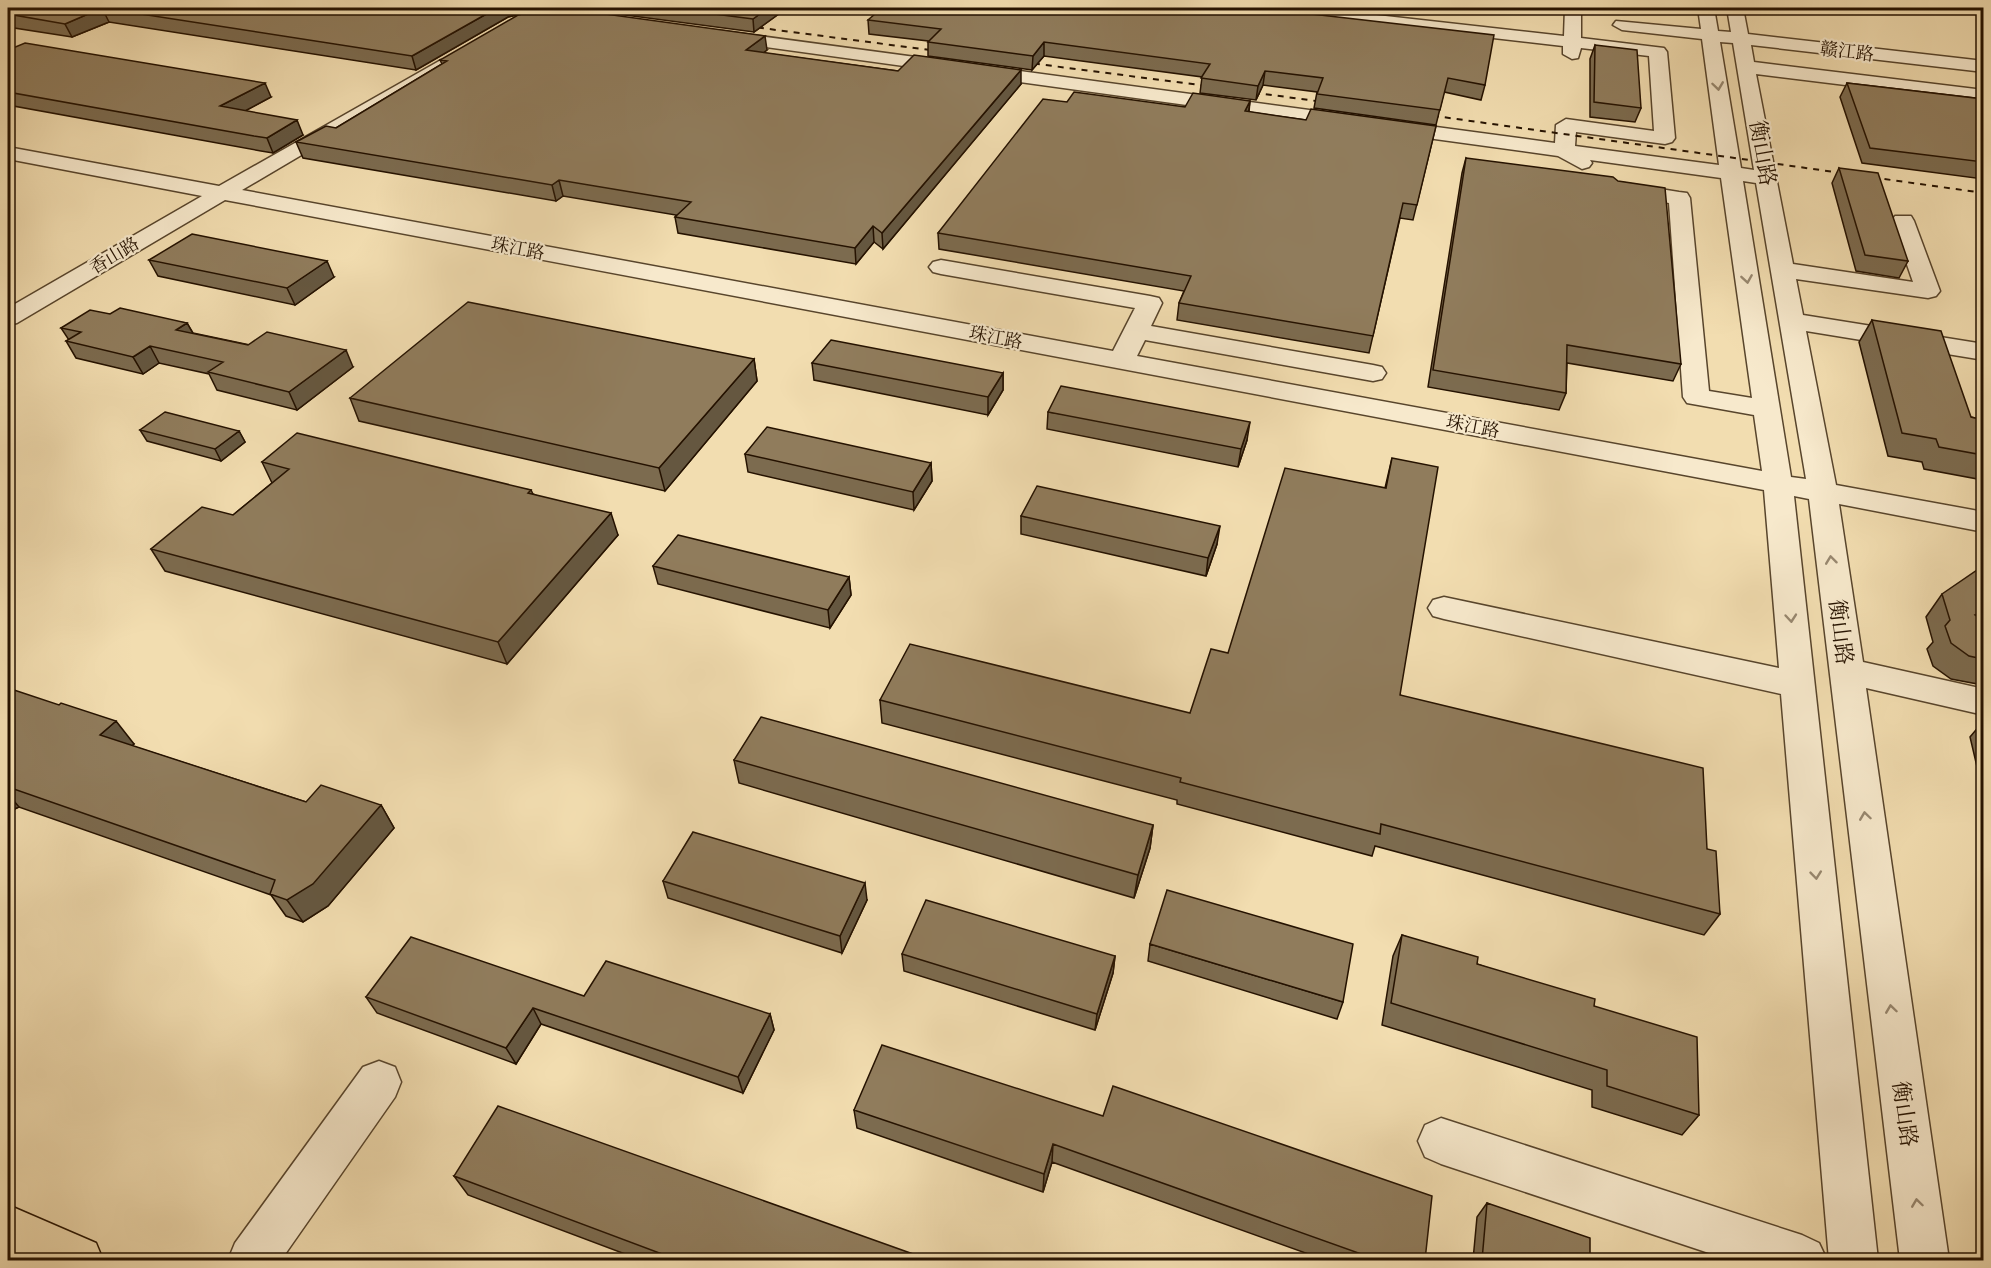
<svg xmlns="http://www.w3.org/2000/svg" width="1991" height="1268" font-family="'EB Garamond','Noto Serif SC',serif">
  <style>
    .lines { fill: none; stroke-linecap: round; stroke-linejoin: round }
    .minor-casing { stroke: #58452c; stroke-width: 3 }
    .major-casing { stroke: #251200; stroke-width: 3 }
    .minor { fill: #f7e9cc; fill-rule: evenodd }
    .major { fill: #f2ddb0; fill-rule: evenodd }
    .rail { stroke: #251200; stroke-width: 2; stroke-dasharray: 6 6; stroke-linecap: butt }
    .wall { fill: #7c6b4f; stroke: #251200; stroke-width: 1.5 }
    .shaded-wall { fill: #655740; stroke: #251200; stroke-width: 1.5 }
    .building { fill: #907c5c; stroke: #251200; stroke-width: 1.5 }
    .oneway { stroke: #988870 }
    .labels { text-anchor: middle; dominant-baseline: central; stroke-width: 4.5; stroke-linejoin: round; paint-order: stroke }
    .far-street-label { font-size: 18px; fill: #251200; stroke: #f7e9cc }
    .street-label { font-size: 22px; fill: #251200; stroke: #f7e9cc }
  </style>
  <rect width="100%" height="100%" fill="#f2ddb0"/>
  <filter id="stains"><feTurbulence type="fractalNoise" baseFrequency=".00333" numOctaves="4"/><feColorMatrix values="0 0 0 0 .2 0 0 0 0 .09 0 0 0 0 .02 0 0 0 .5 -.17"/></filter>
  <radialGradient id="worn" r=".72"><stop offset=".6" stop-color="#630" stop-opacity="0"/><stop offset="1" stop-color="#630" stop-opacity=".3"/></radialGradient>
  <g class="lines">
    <defs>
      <path id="minor" d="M1267 8H1314L1564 36 1565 8H1581V38L1664 48 1667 52 1675 138 1672 142 1665 144 1576 132 1575 146 1719 165 1702 39 1622 30 1613 25 1616 21 1701 29 1698 8H1714L1718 31 1731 32 1727 8H1743L1748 34 1984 61V72L1751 45 1754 62 1984 90V102L1756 74 1793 264 1913 282 1892 221 1895 216H1911L1914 221 1940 291 1936 296 1928 298 1796 279 1803 315 1984 344V360L1806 331 1836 485 1984 512V532L1839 504 1863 662 1984 689V715L1866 688 1949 1260H1900L1809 499 1794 496 1878 1260H1829L1781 694 1444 619 1433 616 1428 608 1433 600 1444 597 1779 668 1764 490 225 200 17 323 8 325V308L202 196 8 159V147L219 186 441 60 450 65 447 69 242 190 1113 351 1135 308 941 274 933 272 929 267 933 262 941 260 1150 296 1159 298 1162 303 1151 326 1373 365 1382 367 1386 373 1382 379 1373 381 1145 340 1137 356 1762 471 1754 415 1687 403 1683 397 1669 203 1615 194 1612 189 1615 184 1623 183 1679 192 1687 193 1690 198 1709 391 1752 398 1721 178 1590 160 1592 163 1589 167 1582 169 1558 156 722 41 713 36 722 31 1555 143 1556 125 1566 119 1654 131 1649 56 1581 48 1578 58 1572 59 1563 54V46L1275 13ZM1720 42 1733 43 1754 170 1741 168ZM1743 181 1756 183 1806 479 1791 477Z
        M379 1061 395 1067 401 1082 395 1097 281 1260H228L235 1243 363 1067Z
        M1441 1118 1802 1235 1819 1243 1827 1260H1730L1441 1164 1425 1157 1418 1141 1425 1125Z"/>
      <path id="major" d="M8 1205 96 1243 103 1260H23L8 1254Z"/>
    </defs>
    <use href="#minor" class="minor-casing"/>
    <use href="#major" class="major-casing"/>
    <use href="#minor" class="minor"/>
    <use href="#major" class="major"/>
    <path class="rail" d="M746 26 945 52
      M1022 62 1215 87
      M1242 91 1331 103
      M1421 114 1984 193"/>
  </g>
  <path class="wall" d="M8 8H787L754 32 572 8 543 9 508 17 416 70 109 22 72 37 8 27Z
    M1259 8 1485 85 1481 100 1444 92 1436 125 1314 108 1317 92 1263 85 1256 100 1200 93 1202 77 1044 56 1032 70 928 56V41L869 34 868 20Z
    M1595 45 1641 108 1635 122 1590 117V59Z
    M8 50 271 97 245 111 303 135 273 153 261 151 8 105Z
    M767 50 763 53 898 71 1021 84 883 249 874 242 856 264 678 233 675 217 676 215 563 196 556 201 303 158 296 142 336 128 442 64 440 60Z
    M1847 83 1983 99V179L1862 163 1840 97Z
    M1250 101 1249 112 1306 120 1436 126 1413 220 1400 218 1369 353 1177 320 1179 303 1184 291 939 249 938 233 1067 102 1185 107Z
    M1466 158 1681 364 1673 381 1567 363 1566 393 1559 410 1428 387 1462 173Z
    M1839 168 1908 261 1899 278 1856 271 1832 183Z
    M149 260 334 277 295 305 158 276Z
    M110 314 187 323 193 333 353 367 297 410 217 390 209 374 159 363 143 374 76 358 66 341 69 340 61 328Z
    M1872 320 1971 417 1983 420V480L1924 469 1922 462 1888 456 1859 342Z
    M754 359 757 381 665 491 359 421 350 398Z
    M812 363 1003 373V390L988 415 814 380Z
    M1048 412 1247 440 1238 467 1047 429Z
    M140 430 239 431 245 442 221 461 147 441Z
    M745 454 931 463 932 481 914 510 748 472Z
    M1392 458 1400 695 1707 849 1720 914 1704 935 1375 846 1372 856 1177 804V800L882 723 880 700 1190 713 1228 653 1385 488Z
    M262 462 531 490 533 494 618 535 507 664 165 571 151 549 233 515 272 483Z
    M1021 516 1217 544 1206 576 1021 534Z
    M653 566 849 577 851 595 830 628 658 584Z
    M1942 594 1983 621V685L1951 679 1933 666 1927 649 1933 642 1926 617Z
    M8 688 134 744 132 746 306 802 381 805 394 828 328 906 303 922 286 916 271 895 19 807 8 812Z
    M1980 725 1983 726V772L1978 771 1970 737Z
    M734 760 1153 825 1150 848 1134 898 739 783Z
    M663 881 867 900 842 953 668 898Z
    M1402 935 1477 964 1594 1006 1699 1115 1682 1135 1592 1107V1090L1382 1025 1393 956Z
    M1150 944 1343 1002 1337 1019 1148 961Z
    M902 954 1115 956 1113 973 1095 1030 904 971Z
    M584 996 770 1014 774 1030 743 1093 541 1024 516 1064 377 1013 366 997Z
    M854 1110 1103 1116 1425 1260H1325L1052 1162 1043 1192 857 1128Z
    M454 1176 930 1260H641L468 1195Z
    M1487 1203 1590 1258 1596 1260H1473L1477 1217Z"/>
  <path class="shaded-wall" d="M102 8 109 22 72 37 65 24Z
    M497 8H543V9L508 17 416 70 412 56Z
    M768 8H787L754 32 753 19Z
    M765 36 767 50 748 65 746 50Z
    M1044 42V56L1032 70 1033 56Z
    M1021 70V84L883 249 882 233Z
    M1265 71 1263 85 1256 100 1258 86Z
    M265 83 271 97 226 121 220 106Z
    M1250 101 1248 116 1245 111Z
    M297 120 303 135 273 153 267 138Z
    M559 180 563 196 556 201 552 185Z
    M873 226 874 242 856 264 855 248Z
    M327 261 334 277 295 305 287 288Z
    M187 323 196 339 176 330Z
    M150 346 159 363 143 374 133 357Z
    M346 350 353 367 297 410 289 392Z
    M754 359 757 381 665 491 659 468Z
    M1003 373V390L988 415V397Z
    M1250 422 1247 440 1238 467 1241 449Z
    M239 431 245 442 221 461 215 449Z
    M931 463 932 481 914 510 913 492Z
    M611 513 618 535 507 664 498 642Z
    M1220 526 1217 544 1206 576 1208 558Z
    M849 577 851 595 830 628 828 610Z
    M1983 611V614L1970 631 1975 615Z
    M116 721 134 744 118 758 100 735Z
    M8 794 19 807 8 812Z
    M381 805 394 828 328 906 303 922 287 900Z
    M1153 825 1150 848 1134 898 1138 875Z
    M865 883 867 900 842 953 840 936Z
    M1115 956 1113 973 1095 1030 1097 1014Z
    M533 1008 541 1024 516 1064 506 1048Z
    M770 1014 774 1030 743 1093 738 1077Z
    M1053 1144 1052 1162 1043 1192 1044 1174Z"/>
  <path class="building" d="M8 8H497L412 56 102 8 65 24 8 14Z
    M668 8H768L753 19Z
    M882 8H1259L1494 35 1485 85 1448 78 1440 110 1317 94 1323 78 1265 71 1258 86 1201 78 1210 64 1044 42 1033 56 928 42 941 29 868 20Z
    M569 9 765 36 746 50 898 71 914 55 1021 70 882 233 873 226 855 248 675 217 691 202 559 180 552 185 296 142 326 126 336 128 447 61 440 60 518 15 540 10Z
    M25 43 265 83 220 106 297 120 267 138 254 136 8 92V50Z
    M1595 45 1637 50 1641 108 1594 102Z
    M1847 83 1983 99V162L1870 148Z
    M1074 92 1185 107 1193 93 1250 101 1245 111 1306 120 1311 109 1436 126 1417 205 1403 203 1373 336 1179 303 1191 276 938 233 1043 99 1067 102Z
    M1466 158 1613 177 1618 181 1665 188 1681 364 1567 345 1566 393 1433 370Z
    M1839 168 1878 173 1908 261 1865 255Z
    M192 234 327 261 287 288 149 260Z
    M468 302 754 359 659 468 350 398Z
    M120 308 187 323 176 330 248 345 267 332 346 350 289 392 208 372 223 362 150 346 133 357 66 341 81 332 61 328 90 310 110 314Z
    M1872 320 1941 331 1971 417 1983 420V455L1939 447 1936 439 1902 433Z
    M831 340 1003 373 988 397 812 363Z
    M1061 386 1250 422 1241 449 1048 412Z
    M165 412 239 431 215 449 140 430Z
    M767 427 931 463 913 492 745 454Z
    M297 433 531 490 528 493 611 513 498 642 151 549 202 507 233 515 289 469 262 462Z
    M1392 458 1438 467 1400 695 1703 768 1707 849 1716 851 1720 914 1381 824 1380 834 1180 782 1181 778 880 700 910 644 1190 713 1211 649 1228 653 1285 468 1386 488Z
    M1037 486 1220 526 1208 558 1021 516Z
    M678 535 849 577 828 610 653 566Z
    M1983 566V611L1975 615 1983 621V659L1969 656 1951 643 1945 626 1950 620 1942 594Z
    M8 688 59 705 61 703 116 721 100 735 306 802 321 785 381 805 313 884 287 900 270 894 275 880 8 787Z
    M761 717 1153 825 1138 875 734 760Z
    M1980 725 1983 726V739Z
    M693 832 865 883 840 936 663 881Z
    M1167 890 1353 944 1343 1002 1150 944Z
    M926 900 1115 956 1097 1014 902 954Z
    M1402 935 1478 957 1477 964 1595 999 1594 1006 1697 1037 1699 1115 1607 1086V1070L1391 1003Z
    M411 937 584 996 606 961 770 1014 738 1077 533 1008 506 1048 366 997Z
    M882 1045 1103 1116 1113 1086 1432 1196 1425 1260H1378L1053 1144 1044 1174 854 1110Z
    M498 1106 930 1260H678L454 1176Z
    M1487 1203 1590 1238V1258L1596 1260H1482Z"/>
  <defs><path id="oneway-chevron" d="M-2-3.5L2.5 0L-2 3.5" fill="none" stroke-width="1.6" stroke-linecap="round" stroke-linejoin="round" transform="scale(1.5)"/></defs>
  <g class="oneway">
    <use href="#oneway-chevron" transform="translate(1718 86) rotate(82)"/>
    <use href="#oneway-chevron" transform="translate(1747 279) rotate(81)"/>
    <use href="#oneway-chevron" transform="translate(1831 560) rotate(-97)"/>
    <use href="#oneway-chevron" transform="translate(1791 618) rotate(85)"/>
    <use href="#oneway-chevron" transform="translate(1865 816) rotate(-98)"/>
    <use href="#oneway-chevron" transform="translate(1816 875) rotate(84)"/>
    <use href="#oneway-chevron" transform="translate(1891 1009) rotate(-98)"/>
    <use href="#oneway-chevron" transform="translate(1917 1203) rotate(-98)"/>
  </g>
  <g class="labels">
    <g class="far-street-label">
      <text transform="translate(1847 51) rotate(7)">赣江路</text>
      <text transform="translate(518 248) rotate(11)">珠江路</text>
      <text transform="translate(114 255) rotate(-31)">香山路</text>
      <text transform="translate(996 337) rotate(11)">珠江路</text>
      <text transform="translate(1473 426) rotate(11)">珠江路</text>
    </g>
    <g class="street-label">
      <text transform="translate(1763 153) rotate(80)">衡山路</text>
      <text transform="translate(1841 632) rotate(83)">衡山路</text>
      <text transform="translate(1905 1114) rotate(82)">衡山路</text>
    </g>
  </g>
  <rect width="1991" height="1268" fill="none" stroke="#f2ddb0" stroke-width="30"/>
  <rect x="9" y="9" width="1973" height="1250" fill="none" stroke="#251200" stroke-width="3"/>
  <rect x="15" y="15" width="1961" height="1238" fill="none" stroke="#251200" stroke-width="1.5"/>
  <rect width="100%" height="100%" filter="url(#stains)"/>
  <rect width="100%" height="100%" fill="url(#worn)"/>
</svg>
